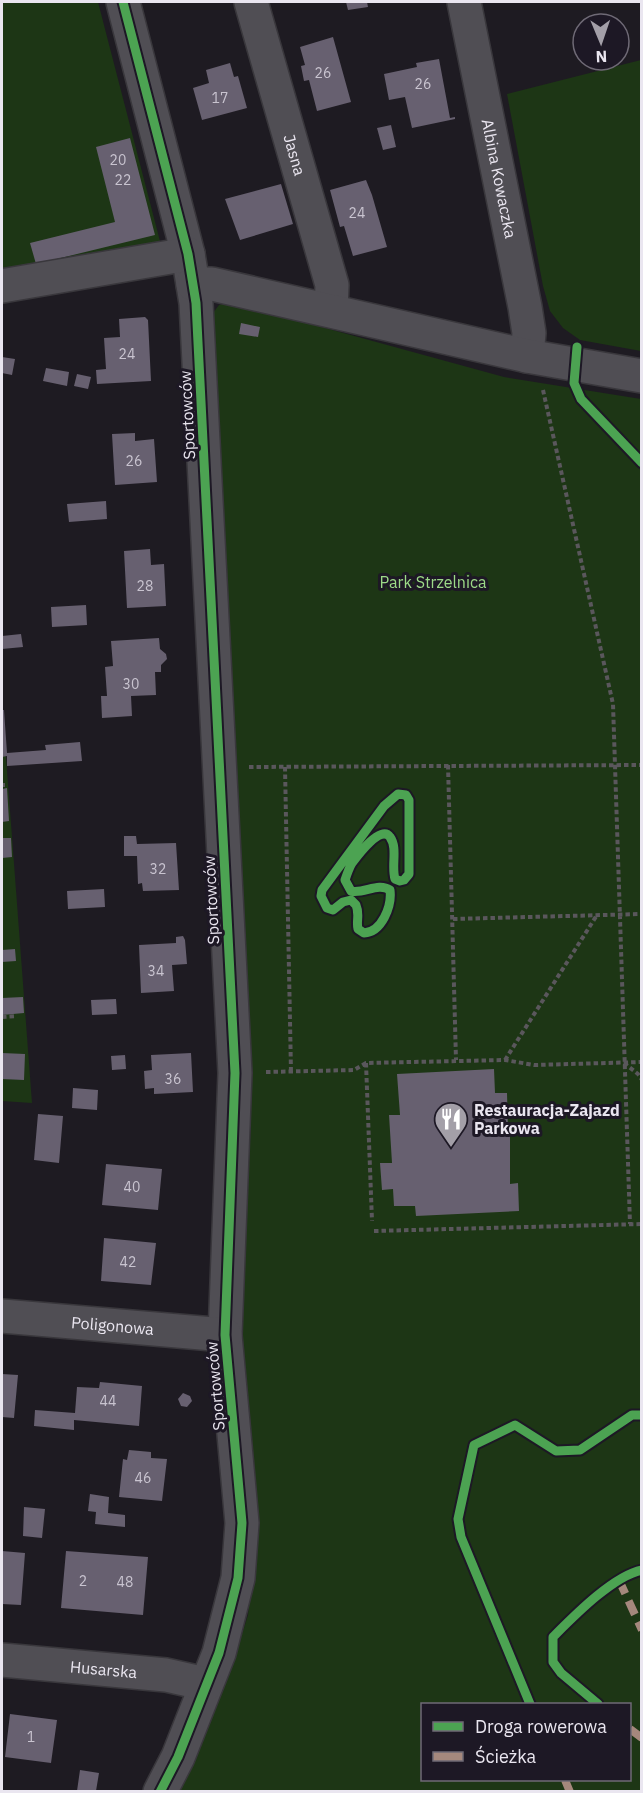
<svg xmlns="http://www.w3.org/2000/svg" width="643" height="1793" font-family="'IBM Plex Sans',sans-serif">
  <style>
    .green { fill: #1d3615; fill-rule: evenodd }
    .building { fill: #676070 }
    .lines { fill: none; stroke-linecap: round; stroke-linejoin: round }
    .minor-casing { stroke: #39373c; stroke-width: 36 }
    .path { stroke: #5a575c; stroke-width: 4; stroke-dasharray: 4.5 3; stroke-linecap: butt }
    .minor { stroke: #504e54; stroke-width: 33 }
    .quiet { stroke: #a5887d; stroke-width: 8; stroke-dasharray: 15 8; stroke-linecap: butt }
    .cycleway-casing { stroke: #1d1825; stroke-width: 13 }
    .cycleway { stroke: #4ca352; stroke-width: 9 }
    .labels { text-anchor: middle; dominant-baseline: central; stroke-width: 6; stroke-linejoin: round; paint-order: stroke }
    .number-label { font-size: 14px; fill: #c9c4d0 }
    .street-label { font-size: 16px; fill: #eae6f0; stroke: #1d1825 }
    .park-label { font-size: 16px; fill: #9cda87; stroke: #1d1825 }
    .poi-label { font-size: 16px; font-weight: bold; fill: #eae6f0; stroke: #1d1825; text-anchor: start }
  </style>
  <rect width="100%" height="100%" fill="#1e1b22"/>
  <path class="green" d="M2 2H98L162 249 2 277Z
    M641 60H642L641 351 580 340 563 328 550 311 543 286 507 94Z
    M230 302 504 377 641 399 642 1791 173 1792 235 1656 248 1615 255 1551 243 1367V1293L251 1121 213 313 219 305ZM422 1704H630V1780H422Z
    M2 704 32 1103 2 1101Z"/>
  <path class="building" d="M346 2H367L368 7 348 10Z
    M333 37 351 102 317 111 309 80 304 81 301 66 305 65 300 47Z
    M439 59 450 118 455 117V119L412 128 405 97 389 100 384 74 417 67 416 63Z
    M230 63 234 77 238 76 247 108 202 120 193 88 209 83 206 70Z
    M391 125 396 147 383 150 377 128Z
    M130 138 155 235 36 264 30 243 115 222 96 147Z
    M366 180 372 195 387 247 353 256 344 226 340 227 330 190Z
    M281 184 293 224 240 240 225 199Z
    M145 317 148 320 151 381 97 384 96 370 106 369 104 338 120 337 119 319Z
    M241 323 260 327 258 337 239 334Z
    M2 357 15 359 12 375 2 373Z
    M46 368 69 372 67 386 43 381Z
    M77 374 91 377 88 389 74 386Z
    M135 433V441L154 439 157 482 115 485 112 434Z
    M106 501 107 519 69 522 67 504Z
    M150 549 151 565 164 564 166 606 127 608 124 551Z
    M86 605 87 625 52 627 51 607Z
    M21 634 23 647 2 649V636Z
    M159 638 160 649 166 654 167 659 161 665V672H155L156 695 131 696 132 716 102 718 101 696H107L105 667 113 666 111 641Z
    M2 710H4L7 753 46 750 45 745 80 742 82 761 7 766V756L2 757Z
    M7 788 9 821 2 822V789Z
    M124 836H136L137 844 176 843 179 890 143 891 142 883 138 884 137 856H124Z
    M2 838H11L12 857 2 858Z
    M104 889 105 907 68 909 67 891Z
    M176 937 183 936 185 940 187 964 172 965 174 991 141 993 139 945 176 943Z
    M15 949 16 961 2 962V950Z
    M23 997 24 1013 2 1015V998Z
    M116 999 117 1014 92 1015 91 1000Z
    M2 1053 25 1054 24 1080 2 1079Z
    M191 1053 193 1092 154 1094V1088L145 1089 144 1071 152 1070 151 1055Z
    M125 1055 126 1069 112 1070 111 1056Z
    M494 1069 495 1093H507L508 1133H510V1184L518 1183 519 1211 416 1216 415 1206H394L393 1189 382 1190 380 1163H392L389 1115H400L397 1074Z
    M73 1088 98 1090 97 1110 72 1108Z
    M38 1114 63 1116 59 1163 34 1160Z
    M106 1164 162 1169 158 1210 102 1205Z
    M104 1238 156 1243 151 1285 101 1281Z
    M2 1374 18 1375 14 1418 2 1417Z
    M100 1382 142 1386 139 1426 74 1420V1430L34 1426 35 1410 75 1413 77 1387 99 1388Z
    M183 1393 190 1396 192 1401 187 1407 181 1406 178 1399Z
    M129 1450 151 1452V1458L167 1459 162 1501 119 1497 123 1459 127 1460Z
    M90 1494 109 1497 108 1513 125 1515V1527L95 1524 96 1512 88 1511Z
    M24 1507 45 1509 42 1538 23 1536Z
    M2 1551 25 1553 21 1605 2 1604Z
    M66 1551 148 1557 143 1615 61 1608Z
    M10 1714 57 1720 51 1763 5 1757Z
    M80 1770 99 1773 96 1791H77Z"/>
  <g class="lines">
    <defs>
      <g id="minor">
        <path d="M123 2 188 254 196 303 235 1073 225 1335 242 1523 238 1578 219 1653 178 1757 160 1792"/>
        <path id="s1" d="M251 2 332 285 331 310"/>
        <path id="s2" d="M464 2 525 307 529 333 527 356"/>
        <path d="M193 284H212L527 356 642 376"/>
        <path d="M2 286 188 254"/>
        <path id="s3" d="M2 1316 225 1335"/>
        <path id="s4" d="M2 1660 166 1675 206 1684"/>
      </g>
    </defs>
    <use href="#minor" class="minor-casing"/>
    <path class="path" d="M543 390 613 704 630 1224
      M580 397 642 463
      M448 765 456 1060
      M249 767 642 765
      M285 767 291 1072
      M2 785H5
      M453 919 642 914
      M2 1017 17 1016
      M505 1060 597 915
      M366 1063 372 1221
      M624 1063 638 1074 642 1080
      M266 1072 354 1070 366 1063 505 1060 534 1065 642 1062
      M374 1231 642 1224"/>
    <use href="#minor" class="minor"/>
    <path class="quiet" d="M619 1580 642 1630
      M630 1729 642 1738
      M565 1780 570 1792"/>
    <defs>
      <path id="cycleway" d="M123 2 188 254 196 303 235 1073 225 1335 242 1523 238 1578 219 1653 178 1757 160 1792
        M577 347 574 383 581 399 642 463
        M398 794 406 795 409 800V874L404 880 400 881 395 879C391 866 398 848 390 837 381 824 358 855 352 863 349 868 347 874 345 880L351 891C364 894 378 882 390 890 392 906 382 932 364 933L358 929C356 921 360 914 356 905L351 900 343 902 333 910 327 908 321 896 322 890 384 806Z
        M530 1704 461 1537 458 1519 474 1445 515 1425 556 1451 580 1450 632 1415H642
        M598 1704 561 1673 553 1662V1637C574 1616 613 1576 642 1570"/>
    </defs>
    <use href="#cycleway" class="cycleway-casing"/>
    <use href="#cycleway" class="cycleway"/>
  </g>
  <defs>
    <symbol id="restaurant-pin" viewBox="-11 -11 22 30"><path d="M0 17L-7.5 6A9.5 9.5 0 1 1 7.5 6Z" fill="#a39fa8" stroke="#1d1825"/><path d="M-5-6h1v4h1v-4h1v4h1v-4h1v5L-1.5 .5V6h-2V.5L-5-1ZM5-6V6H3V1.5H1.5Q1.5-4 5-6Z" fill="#fff"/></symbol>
  </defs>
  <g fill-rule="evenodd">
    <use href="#restaurant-pin" x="432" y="1100" width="38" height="52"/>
  </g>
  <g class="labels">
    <g class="number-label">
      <text x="323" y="73">26</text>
      <text x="423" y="84">26</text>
      <text x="220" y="98">17</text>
      <text x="118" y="160">20</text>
      <text x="123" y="180">22</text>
      <text x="357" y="213">24</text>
      <text x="127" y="354">24</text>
      <text x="134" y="461">26</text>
      <text x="145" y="586">28</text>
      <text x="131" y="684">30</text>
      <text x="158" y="869">32</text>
      <text x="156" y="971">34</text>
      <text x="173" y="1079">36</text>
      <text x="132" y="1187">40</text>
      <text x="128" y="1262">42</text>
      <text x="108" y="1401">44</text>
      <text x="143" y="1478">46</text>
      <text x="83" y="1581">2</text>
      <text x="125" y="1582">48</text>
      <text x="31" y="1737">1</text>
    </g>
    <g class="street-label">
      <text stroke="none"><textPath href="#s1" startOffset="159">Jasna</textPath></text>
      <text stroke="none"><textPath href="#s2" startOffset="180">Albina Kowaczka</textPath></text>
      <text transform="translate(187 415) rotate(-93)">Sportowców</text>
      <text transform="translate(211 900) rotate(-93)">Sportowców</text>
      <text stroke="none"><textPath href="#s3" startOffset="111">Poligonowa</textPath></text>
      <text transform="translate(215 1386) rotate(-95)">Sportowców</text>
      <text stroke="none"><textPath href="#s4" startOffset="102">Husarska</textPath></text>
    </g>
    <g class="park-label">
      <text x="433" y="582">Park Strzelnica</text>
    </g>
    <g class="poi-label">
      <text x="474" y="1110">Restauracja-Zajazd<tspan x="474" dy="18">Parkowa</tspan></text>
    </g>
  </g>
  <rect width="643" height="1793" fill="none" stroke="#eae6f0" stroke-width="6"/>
  <rect x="421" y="1703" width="210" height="78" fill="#1d1825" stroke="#6f6a76" stroke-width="1.5"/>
  <rect x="433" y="1722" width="30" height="9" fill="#4ca352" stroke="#6f6a76" stroke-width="1.5"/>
  <text x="475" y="1733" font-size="18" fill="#eae6f0">Droga rowerowa</text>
  <rect x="433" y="1752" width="30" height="9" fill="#a5887d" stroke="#6f6a76" stroke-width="1.5"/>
  <text x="475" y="1763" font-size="18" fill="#eae6f0">Ścieżka</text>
  <g transform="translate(601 42) rotate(178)"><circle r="28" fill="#1d1825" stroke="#6f6a76" stroke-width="1.5"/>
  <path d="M0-4.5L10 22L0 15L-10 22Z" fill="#a39fa8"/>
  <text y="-9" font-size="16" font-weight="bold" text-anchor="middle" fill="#eae6f0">N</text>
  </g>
</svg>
